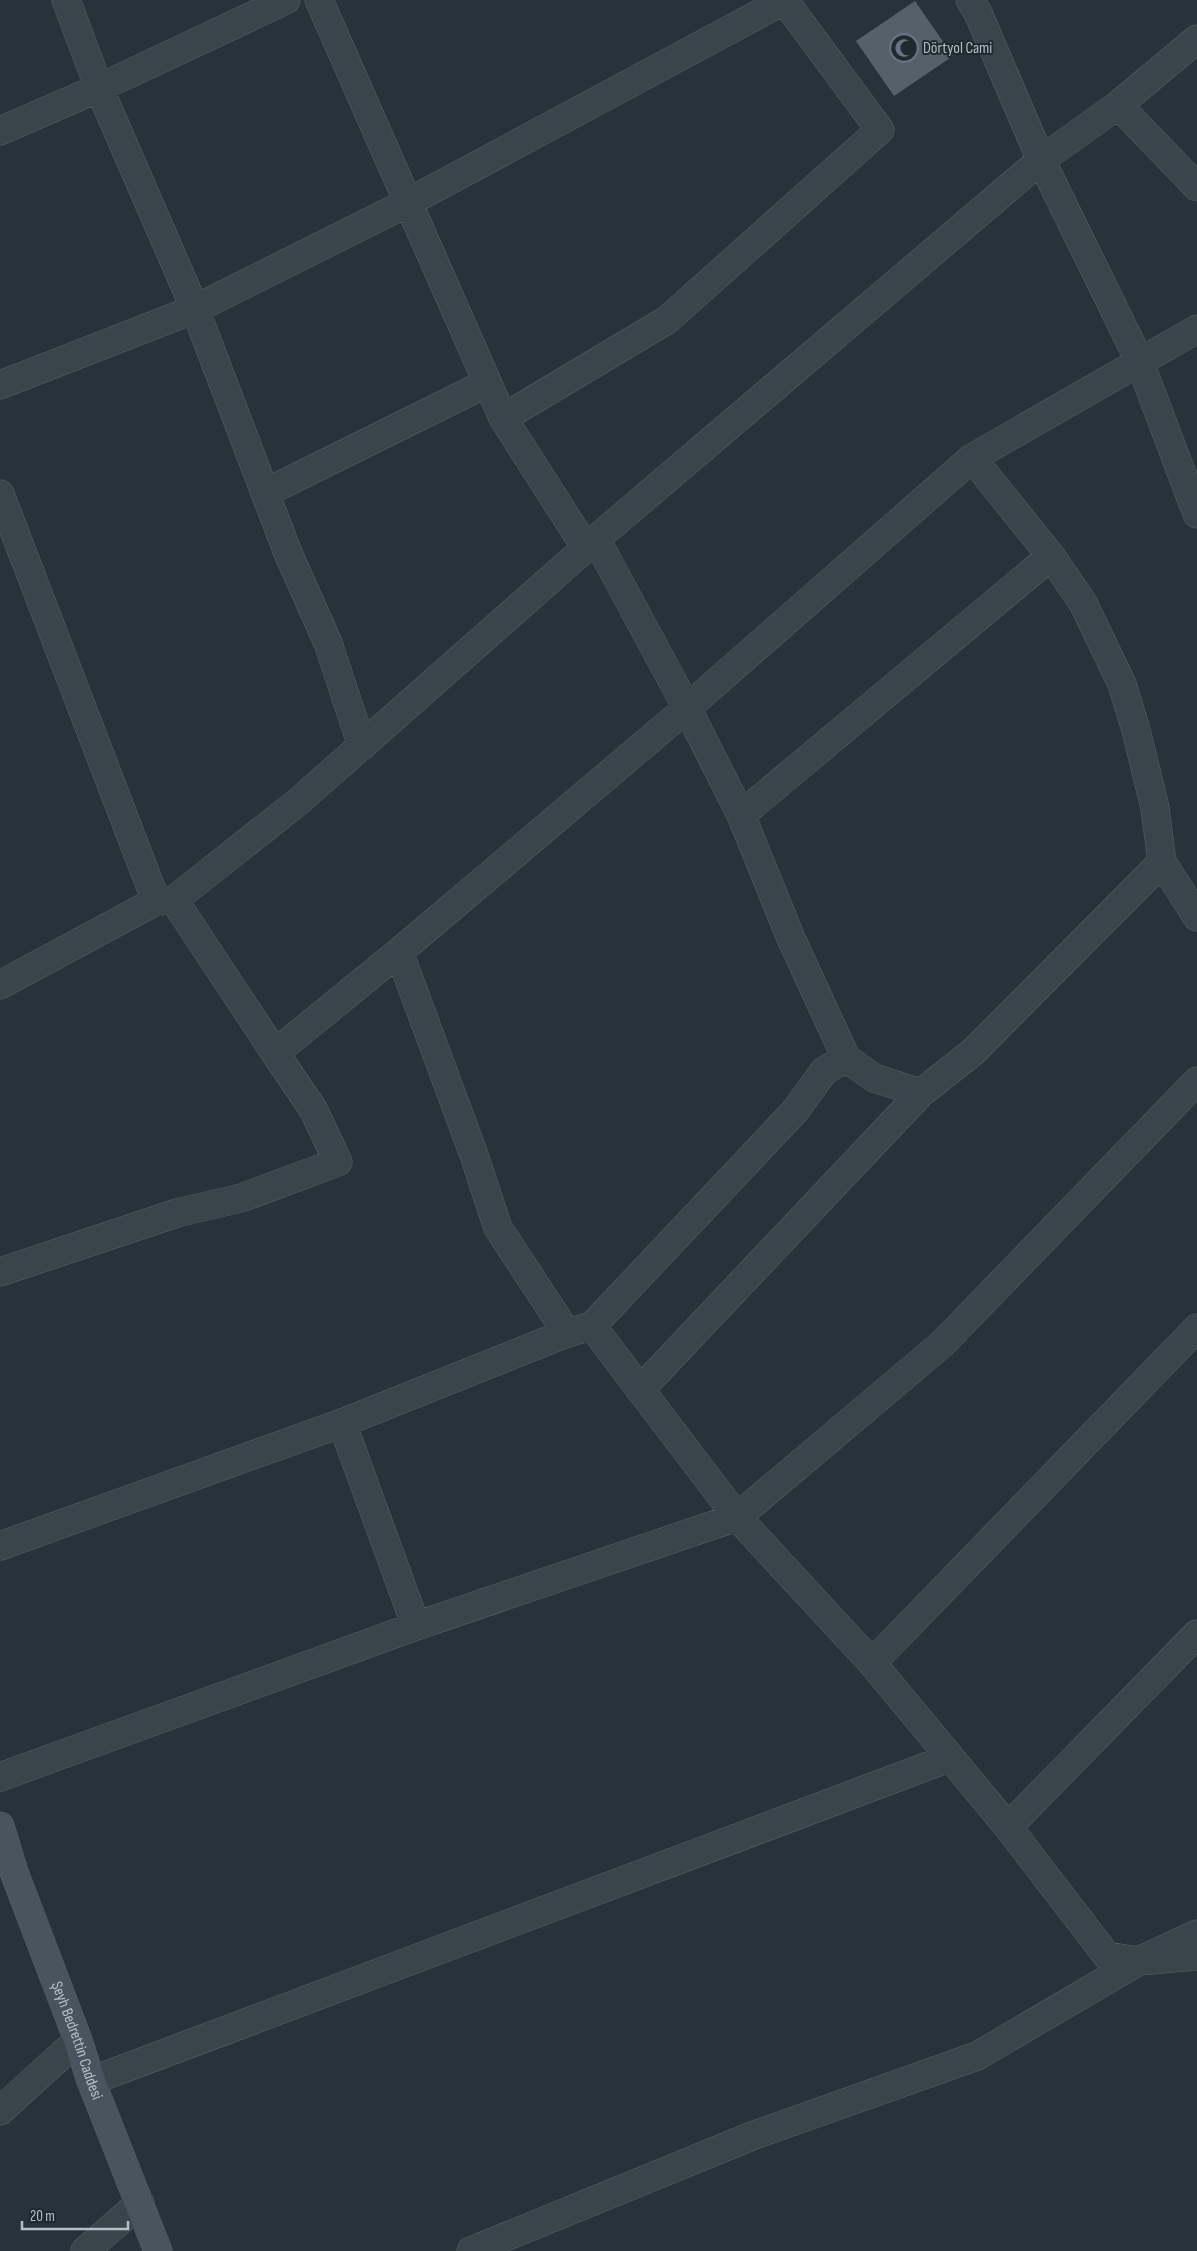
<svg xmlns="http://www.w3.org/2000/svg" width="1197" height="2251" font-family="'Sofia Sans Condensed',sans-serif">
  <style>
    .building { fill: #54616a }
    .lines { fill: none; stroke-linecap: round; stroke-linejoin: round }
    .minor-casing { stroke: #586269; stroke-width: 29 }
    .secondary-casing { stroke: #586269; stroke-width: 29 }
    .minor { stroke: #3a444b; stroke-width: 28 }
    .secondary { stroke: #48545e; stroke-width: 28 }
    .labels { text-anchor: middle; dominant-baseline: central; stroke-width: 4; stroke-linejoin: round; paint-order: stroke }
    .poi-label { font-size: 16px; fill: #b6bfc7; stroke: #1f2930; text-anchor: start }
    .street-label { font-size: 16px; fill: #b6bfc7; stroke: #1f2930 }
  </style>
  <rect width="100%" height="100%" fill="#26333b"/>
  <path class="building" d="M915 1 953 56 894 96 856 41Z"/>
  <g class="lines">
    <defs>
      <path id="minor" d="M66 0 99 88 195 309 288 553 328 643 362 746
        M319 0 503 418 586 548
        M970 0 978 13 1041 160 1139 360 1197 514
        M1118 105 1197 187
        M0 131 99 88 286 0
        M0 385 195 309 407 203 785 0
        M503 418 667 320 880 130 784 0
        M972 458 1051 556 1083 603 1122 684 1136 730 1155 808 1162 862 1197 917
        M265 493 487 383
        M0 494 156 901
        M741 815 1051 556
        M174 900 275 1053
        M399 952 474 1155 498 1228 567 1333
        M0 985 156 901 174 900 299 801 596 539 1041 160 1118 105 1197 39
        M846 1058 874 1078 921 1093 973 1052 1162 862
        M0 1272 177 1213 241 1198 338 1162 313 1109 275 1053 399 952 687 708 972 458 1197 329
        M592 1326 737 1517 872 1663 1008 1827 1107 1956 1139 1961 1197 1956
        M640 1390 921 1093
        M342 1423 416 1626
        M0 1546 342 1423 567 1333 592 1326 795 1111 824 1071 846 1058 790 936 741 815 687 708 596 539
        M872 1663 1197 1328
        M0 1777 416 1626 737 1517 942 1344 1197 1081
        M1008 1827 1197 1634
        M91 2081 949 1758
        M0 2111 78 2040
        M85 2251 140 2203
        M471 2251 752 2136 977 2056 1139 1961 1197 1934"/>
      <g id="secondary">
        <path id="s1" d="M0 1826 14 1872 78 2040 91 2081 158 2251"/>
      </g>
    </defs>
    <use href="#minor" class="minor-casing"/>
    <use href="#secondary" class="secondary-casing"/>
    <use href="#minor" class="minor"/>
    <use href="#secondary" class="secondary"/>
  </g>
  <defs>
    <symbol id="mosque-ring" viewBox="-11 -11 22 22"><circle r="9.5" fill="#1f2930" stroke="#6b7280" stroke-width="1.5"/><path d="M3.5-4.9A6 6 0 1 0 3.5 4.9A5 5 0 1 1 3.5-4.9Z" fill="#6b7280"/></symbol>
  </defs>
  <g fill-rule="evenodd">
    <use href="#mosque-ring" x="888" y="32" width="32" height="32"/>
  </g>
  <g class="labels">
    <g class="poi-label">
      <text x="923" y="48">Dörtyol Cami</text>
    </g>
    <g class="street-label">
      <text stroke="none"><textPath href="#s1" startOffset="228">Şeyh Bedrettin Caddesi</textPath></text>
    </g>
  </g>
  <path d="M22 2221v8h106v-8" fill="none" stroke="#b6bfc7" stroke-width="2.5"/>
  <text x="30" y="2221" font-size="15" fill="#b6bfc7" stroke="#1f2930" stroke-width="4" paint-order="stroke">20 m</text>
</svg>
